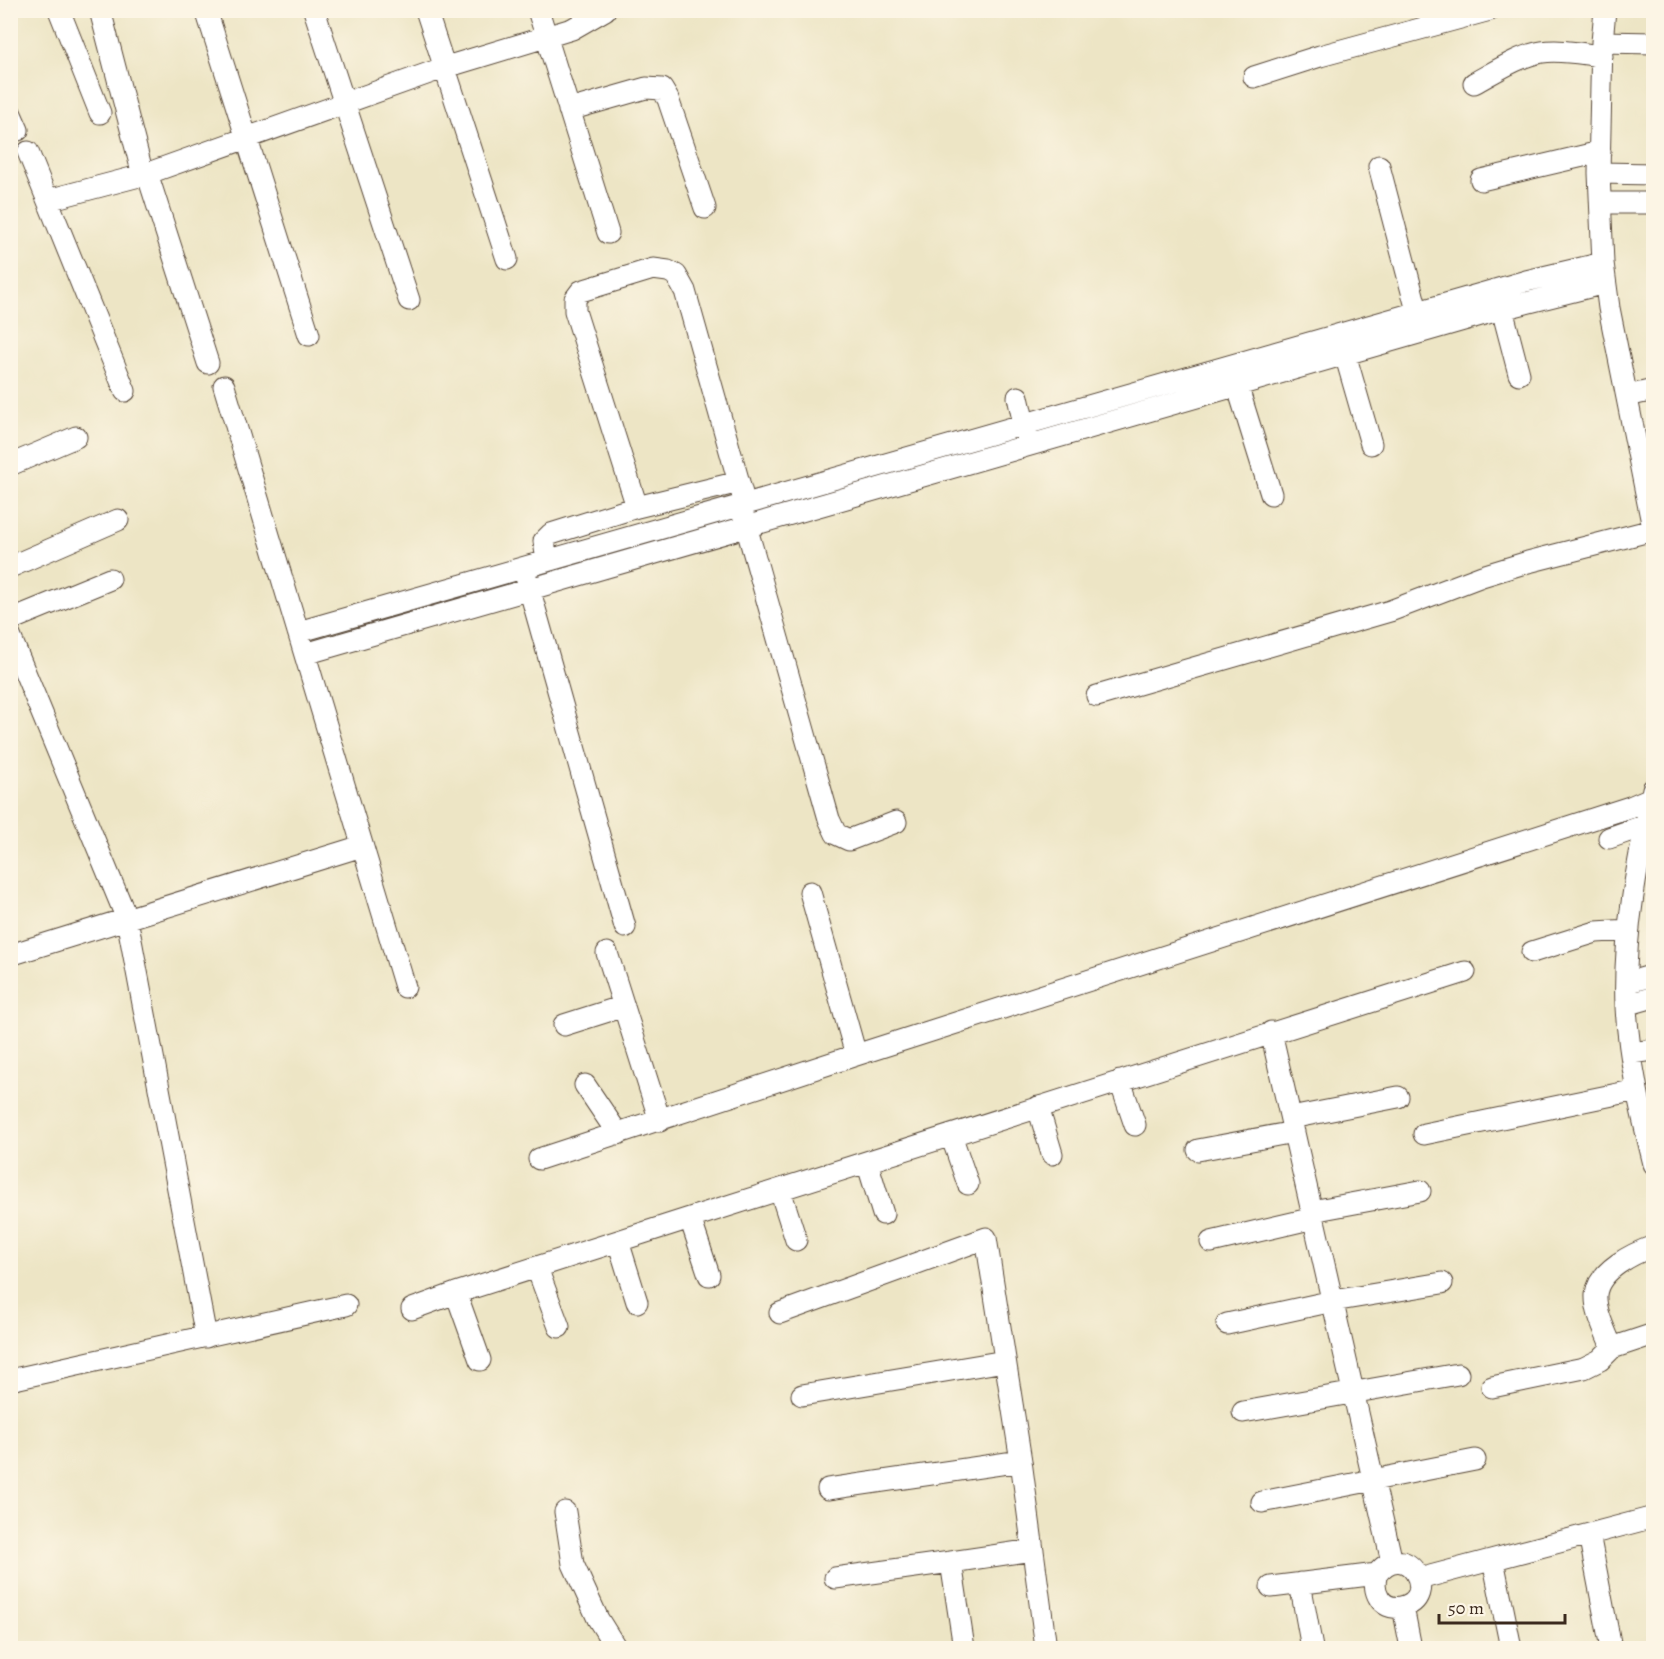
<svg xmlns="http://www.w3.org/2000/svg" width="1664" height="1659" font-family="Alegreya,serif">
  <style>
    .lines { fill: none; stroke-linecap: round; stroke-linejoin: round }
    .minor-casing { stroke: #564637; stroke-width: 23 }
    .minor { stroke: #fff; stroke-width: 21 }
  </style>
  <rect width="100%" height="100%" fill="#fcf5e5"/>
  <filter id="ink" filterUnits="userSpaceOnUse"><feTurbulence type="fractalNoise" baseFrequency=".0167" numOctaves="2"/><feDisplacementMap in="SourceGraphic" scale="12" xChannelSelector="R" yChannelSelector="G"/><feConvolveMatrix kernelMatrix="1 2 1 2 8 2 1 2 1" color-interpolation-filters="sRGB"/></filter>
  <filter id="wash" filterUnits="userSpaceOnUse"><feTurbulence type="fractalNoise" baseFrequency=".008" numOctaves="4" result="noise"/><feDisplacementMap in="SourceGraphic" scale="24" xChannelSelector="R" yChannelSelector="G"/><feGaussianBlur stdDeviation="1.35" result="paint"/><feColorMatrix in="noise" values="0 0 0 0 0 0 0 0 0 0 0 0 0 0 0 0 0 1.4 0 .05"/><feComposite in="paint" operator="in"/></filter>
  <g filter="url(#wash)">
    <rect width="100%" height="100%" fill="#ede5c5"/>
  </g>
  <g filter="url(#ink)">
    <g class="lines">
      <defs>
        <path id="minor" d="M59 10 100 113
          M100 10 143 175
          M206 10 309 335
          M314 10 409 300
          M426 10 507 259
          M538 10 608 233
          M1605 10 1602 42 1599 173 1603 263 1609 308 1654 533
          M1602 42 1654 43
          M1254 77 1320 56 1490 10
          M1474 83C1493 73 1520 55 1542 52 1561 49 1583 54 1602 56
          M569 110 646 88 662 89 668 99 705 208
          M10 112 18 130
          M28 152 125 391
          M1379 166 1421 326
          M147 173 208 363
          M1599 173 1654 174
          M1481 180 1600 152
          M48 200 143 175 446 67 572 29 605 10
          M1601 203H1654
          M1502 309 1519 374
          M1345 354 1371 444
          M1233 372 1271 494
          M224 386 405 987
          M1627 396 1654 390
          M1018 397 1027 438
          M10 465 76 437
          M637 507 739 482
          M743 515 829 819 836 834 849 840 896 822
          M547 561 544 541 551 534 637 507 575 311V299L581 291 653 269 668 271 676 275 685 291 745 504
          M10 567 118 520
          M526 577 625 927
          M10 620 110 579
          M298 632 1526 281 1603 263
          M10 636 127 919 206 1337
          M305 654 1502 309 1605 283
          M1097 696 1390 611 1482 576 1528 562 1653 530
          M1653 789C1638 860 1623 934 1626 1007 1629 1060 1641 1112 1654 1164
          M1609 838 1646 825
          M810 892 856 1055
          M1532 952 1596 932 1629 930
          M607 953 660 1121
          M10 955 362 846
          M1626 983 1654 975
          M1626 1005 1654 997
          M564 1025 624 1006
          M1271 1032 1392 1562
          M1631 1053 1654 1050
          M1120 1081 1135 1125
          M585 1085 618 1134
          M1038 1107 1052 1154
          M1291 1118 1398 1097
          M1424 1134 1637 1090
          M951 1135 968 1184
          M1198 1150 1294 1132
          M539 1159 856 1055 1630 807 1651 798
          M867 1162 883 1214
          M780 1190 796 1240
          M1312 1211 1420 1191
          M690 1218 709 1275
          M618 1241 637 1302
          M1211 1242 1314 1218
          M1654 1246C1634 1253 1598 1270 1596 1295 1595 1312 1606 1332 1612 1348L1654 1334
          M537 1268 559 1327
          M456 1293 480 1360
          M412 1309 456 1293 690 1218 1465 972
          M780 1313 986 1238 1021 1461 1046 1648
          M1227 1324 1333 1301 1442 1283
          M10 1380 346 1305
          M1492 1387 1584 1368 1600 1360 1612 1348
          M802 1395 1005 1361
          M1243 1412 1458 1374
          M828 1489 1021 1461
          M1262 1502 1475 1460
          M565 1512 573 1564 598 1619 616 1648
          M1589 1534 1611 1648
          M1493 1560 1511 1648
          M951 1562 1033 1550
          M835 1578 951 1562 964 1648
          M1419 1579 1654 1517
          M1300 1583 1312 1648
          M1271 1587 1377 1574C1407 1535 1442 1599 1401 1607 1381 1611 1371 1590 1377 1574
          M1403 1607 1411 1648"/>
      </defs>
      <use href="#minor" class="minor-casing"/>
      <use href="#minor" class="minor"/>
    </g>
  </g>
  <rect width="1664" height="1659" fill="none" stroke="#fcf5e5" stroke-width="36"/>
  <path d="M1439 1614v9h126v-9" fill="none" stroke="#3b2a1e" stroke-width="3"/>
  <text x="1448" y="1614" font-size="18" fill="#3b2a1e" stroke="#fcf5e5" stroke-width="4.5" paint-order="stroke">50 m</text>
</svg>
